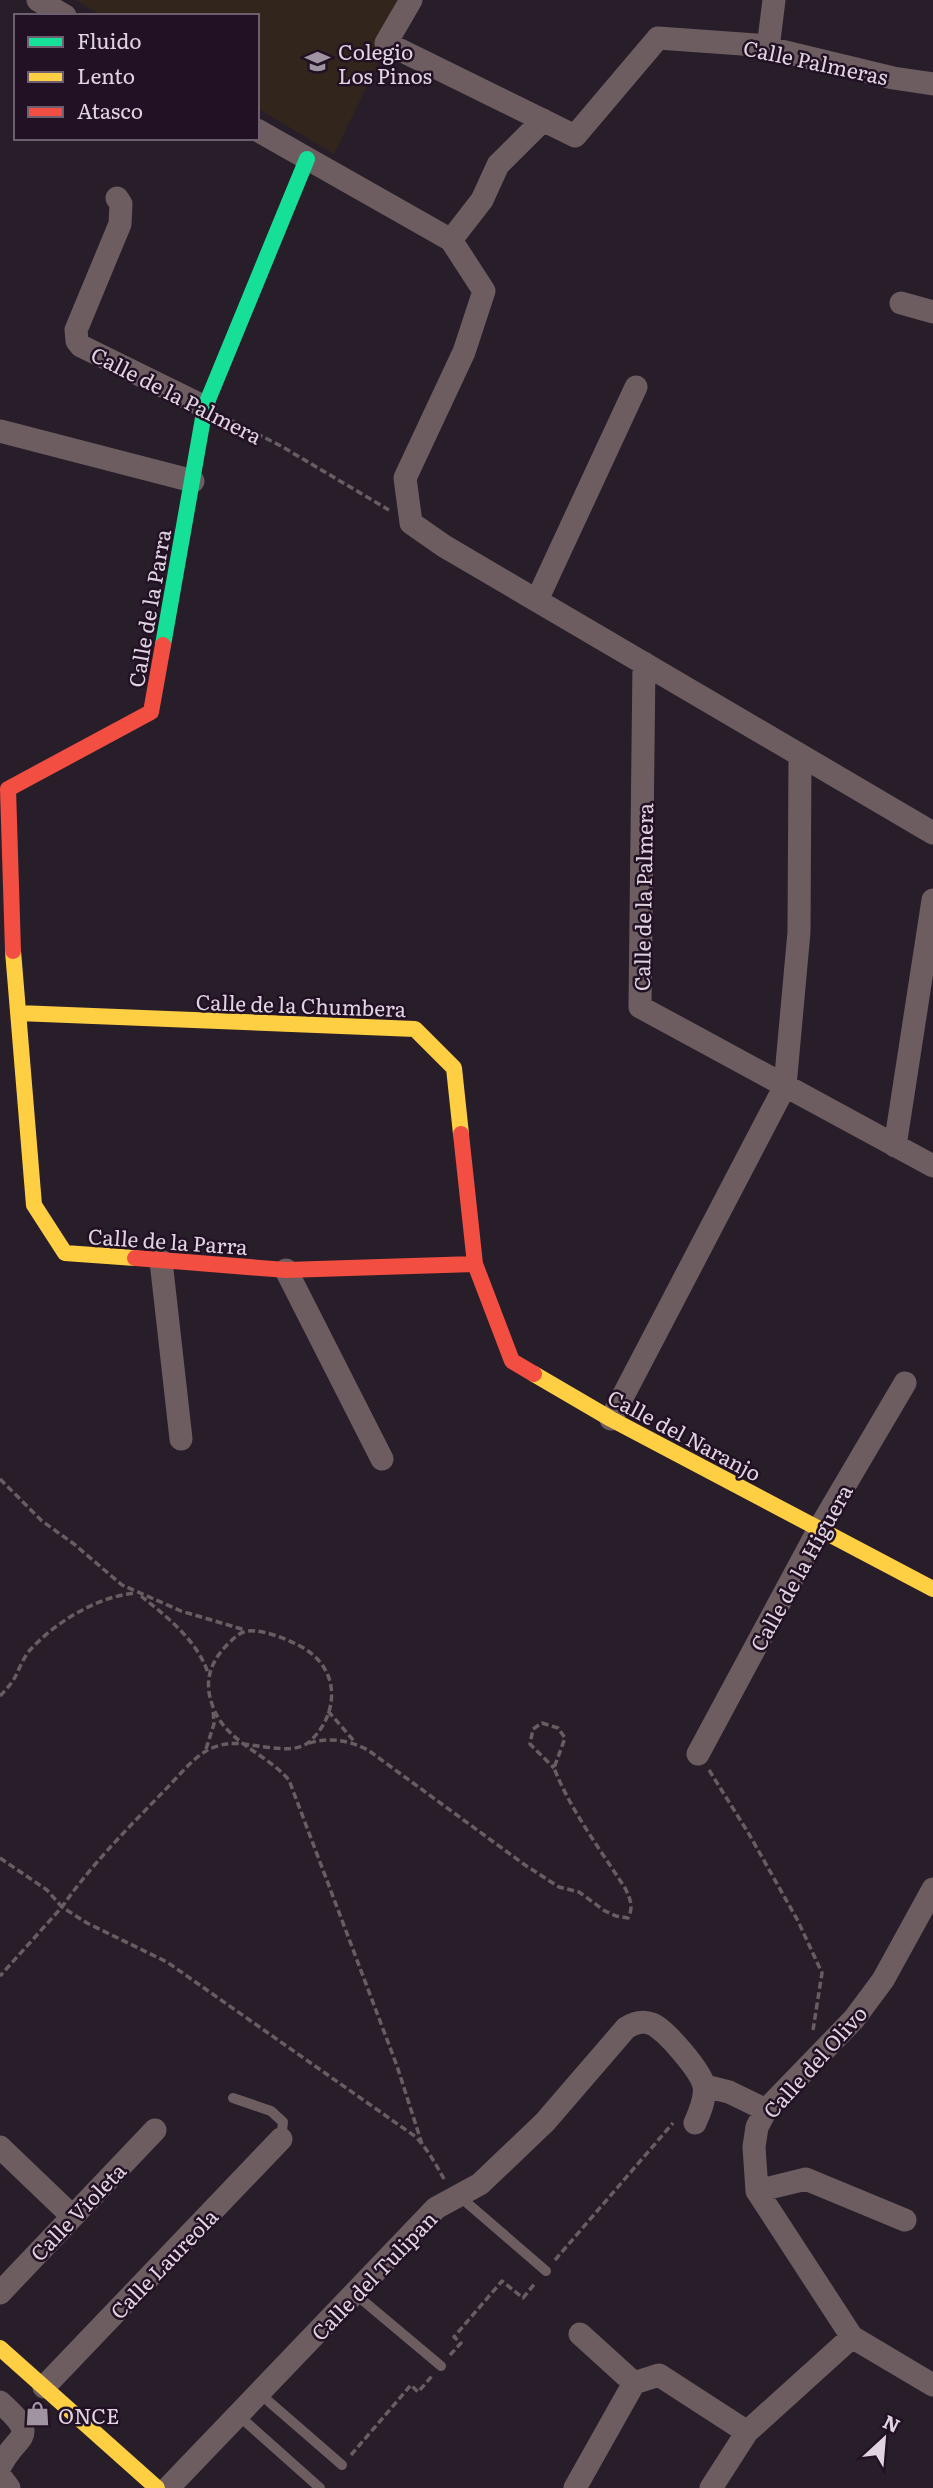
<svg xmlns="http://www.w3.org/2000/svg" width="933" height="2488" font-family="Literata,serif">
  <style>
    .education { fill: #32251c }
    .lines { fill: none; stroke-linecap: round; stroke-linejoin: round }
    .path { stroke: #695d62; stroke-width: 3.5; stroke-dasharray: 7 3.5; stroke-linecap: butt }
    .lane { stroke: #6d5d61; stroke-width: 10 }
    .street { stroke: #6d5d61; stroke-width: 23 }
    .fast { stroke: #16e098; stroke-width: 16 }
    .slow { stroke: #ffcf43; stroke-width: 16 }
    .jam { stroke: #f24e42; stroke-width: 16 }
    .labels { text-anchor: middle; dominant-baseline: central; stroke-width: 5; stroke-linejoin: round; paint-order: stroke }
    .poi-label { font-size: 21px; fill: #e0d4e1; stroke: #221124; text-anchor: start }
    .street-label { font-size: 21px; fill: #e0d4e1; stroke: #221124 }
  </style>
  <rect width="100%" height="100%" fill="#281e29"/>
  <path class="education" d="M76 0H409L334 154 257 108V16H102Z"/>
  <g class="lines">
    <path class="path" d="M228 419 281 446 389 510
      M0 1479 42 1521 74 1544 122 1585 181 1611 245 1630
      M141 1596C167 1617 197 1640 208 1673
      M0 1696C5 1691 10 1685 14 1679 19 1670 23 1658 30 1650 56 1622 96 1597 135 1593
      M328 1711 354 1741
      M309 1743C330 1737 348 1740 368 1750L525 1865 559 1887 579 1892 605 1911 616 1916 628 1918C634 1907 630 1898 625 1888 600 1849 571 1811 554 1768L565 1738 558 1728 542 1723 533 1729 530 1744 554 1768
      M206 1749 214 1724 213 1709
      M709 1770 749 1834 798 1921 822 1973 813 2030
      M0 1858 47 1890 62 1907 0 1976
      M422 2144 397 2066 289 1780C265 1752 224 1742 212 1704 203 1679 212 1659 230 1642 235 1637 240 1632 248 1631 265 1629 299 1643 312 1654 341 1678 336 1718 309 1742 291 1758 248 1740 226 1744 219 1745 211 1748 206 1751 190 1761 177 1778 164 1791 128 1828 91 1865 62 1907L87 1923 167 1962 416 2137C428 2150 435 2163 444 2179
      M555 2260 673 2123
      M450 2355 461 2343 454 2337 502 2281 523 2298 536 2282
      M351 2455 411 2385 418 2392 432 2376"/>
    <path class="lane" d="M233 2098 271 2111 283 2122 281 2139
      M459 2196 546 2271
      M354 2293 441 2366
      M259 2393 342 2465
      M238 2415 320 2488"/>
    <path class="street" d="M38 0 65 16
      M411 0 386 43 575 136 658 38 756 45 893 78 933 84
      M768 48 774 0
      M257 130 451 240 484 291 464 352 405 478 411 523 444 546 933 833
      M117 198 121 204 120 224 76 330 77 341 81 346 205 407
      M451 240 482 200 498 165 543 120
      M901 303 933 312
      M0 431 193 481
      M537 600 636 387
      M644 663 640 1007 933 1166
      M895 1146 933 900
      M161 1261 181 1439
      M286 1270 382 1459
      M611 1419 785 1086 799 932 800 755
      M698 1754 819 1529 905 1383
      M933 1889 883 1980 854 2019 766 2110 757 2127 754 2147 757 2191 852 2337 933 2385
      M705 2086 729 2092 766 2110
      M0 2147 72 2216
      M757 2191 806 2179 905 2220
      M0 2293 155 2130
      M634 2383 659 2375 747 2432
      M44 2387 281 2139
      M0 2402C42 2440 17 2432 0 2467
      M0 2476 9 2488
      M168 2488 436 2208 480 2184 545 2122 626 2028C634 2023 642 2020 652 2024 665 2029 701 2071 704 2086 706 2098 700 2112 695 2123
      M575 2488 634 2383 580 2334
      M711 2488 747 2432 852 2337"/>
    <path class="fast" d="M163 645 205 407 307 159"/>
    <path class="slow" d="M13 951 34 1205 65 1253 135 1258
      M18 1013 415 1029 454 1068 461 1134
      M534 1374 611 1419 933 1589
      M0 2348 157 2488"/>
    <path class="jam" d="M13 951 8 789 151 712 163 645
      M461 1134 475 1264 512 1361 534 1374
      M135 1258 286 1270 475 1264"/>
  </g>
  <defs>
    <symbol id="school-bare" viewBox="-9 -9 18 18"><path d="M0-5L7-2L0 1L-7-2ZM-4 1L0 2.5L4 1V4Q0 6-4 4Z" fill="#a094a1" stroke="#221124" stroke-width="2.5" paint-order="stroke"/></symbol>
    <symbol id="shop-bare" viewBox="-9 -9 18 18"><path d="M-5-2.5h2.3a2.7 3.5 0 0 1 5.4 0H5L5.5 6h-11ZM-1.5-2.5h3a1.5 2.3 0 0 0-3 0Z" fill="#a094a1" stroke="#221124" stroke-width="2.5" paint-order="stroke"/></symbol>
  </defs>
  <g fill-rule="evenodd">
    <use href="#school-bare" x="300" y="44" width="35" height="35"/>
    <use href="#shop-bare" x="20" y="2396" width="35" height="35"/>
  </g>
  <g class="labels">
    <g class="poi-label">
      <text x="338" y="50">Colegio<tspan x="338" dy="24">Los Pinos</tspan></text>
      <text x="58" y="2414">ONCE</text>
    </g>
    <g class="street-label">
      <text transform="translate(816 61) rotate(12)">Calle Palmeras</text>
      <text transform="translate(177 394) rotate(27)">Calle de la Palmera</text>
      <text transform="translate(148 608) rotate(-80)">Calle de la Parra</text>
      <text transform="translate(642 897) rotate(-89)">Calle de la Palmera</text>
      <text transform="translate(301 1004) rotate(2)">Calle de la Chumbera</text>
      <text transform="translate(168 1240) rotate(4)">Calle de la Parra</text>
      <text transform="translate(685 1434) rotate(28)">Calle del Naranjo</text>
      <text transform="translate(800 1567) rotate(-61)">Calle de la Higuera</text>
      <text transform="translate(814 2061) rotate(-48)">Calle del Olivo</text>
      <text transform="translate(77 2211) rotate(-46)">Calle Violeta</text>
      <text transform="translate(163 2263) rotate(-46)">Calle Laureola</text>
      <text transform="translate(373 2275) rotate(-46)">Calle del Tulipan</text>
    </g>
  </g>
  <rect x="14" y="14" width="245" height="126" fill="#221124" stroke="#6e5f70" stroke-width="2"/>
  <rect x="28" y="37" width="35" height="10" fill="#16e098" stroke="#6e5f70" stroke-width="2"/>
  <text x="77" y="49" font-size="21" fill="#e0d4e1">Fluido</text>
  <rect x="28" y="72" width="35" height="10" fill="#ffcf43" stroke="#6e5f70" stroke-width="2"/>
  <text x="77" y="84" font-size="21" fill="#e0d4e1">Lento</text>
  <rect x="28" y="107" width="35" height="10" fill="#f24e42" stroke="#6e5f70" stroke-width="2"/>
  <text x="77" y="119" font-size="21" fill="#e0d4e1">Atasco</text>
  <g transform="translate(884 2439) rotate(26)" stroke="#221124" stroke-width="5" paint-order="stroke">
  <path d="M0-5L12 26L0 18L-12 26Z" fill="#e0d4e1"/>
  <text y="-10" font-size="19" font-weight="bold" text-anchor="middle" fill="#e0d4e1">N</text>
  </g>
</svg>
